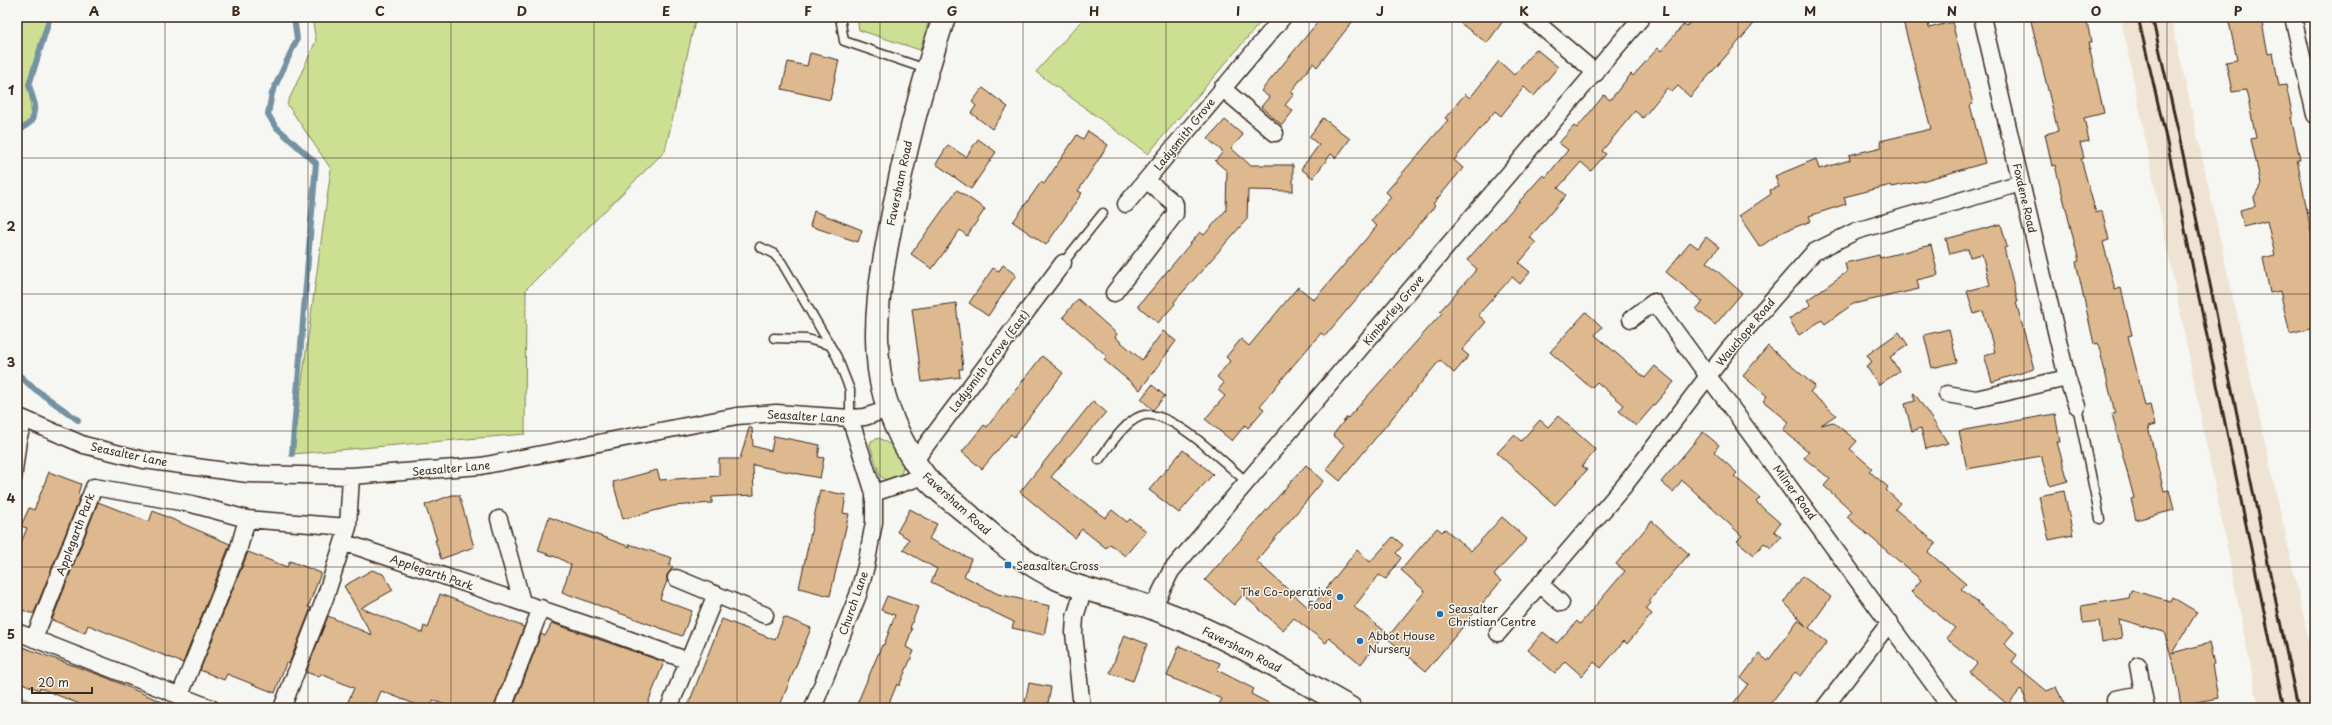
<svg xmlns="http://www.w3.org/2000/svg" width="2332" height="725" font-family="'Playpen Sans',sans-serif">
  <style>
    .built { fill: #efe4d4 }
    .green { fill: #ccdf93; stroke: #848458 }
    .lines { fill: none; stroke-linecap: round; stroke-linejoin: round }
    .stream { stroke: #7492a3; stroke-width: 6 }
    .building { fill: #deb98f; stroke: #3b2a1e }
    .lane-casing { stroke: #3b2a1e; stroke-width: 11 }
    .street-casing { stroke: #3b2a1e; stroke-width: 19 }
    .secondary-casing { stroke: #3b2a1e; stroke-width: 25 }
    .lane { stroke: #f6f6f2; stroke-width: 8 }
    .street { stroke: #f6f6f2; stroke-width: 16 }
    .secondary { stroke: #f6f6f2; stroke-width: 22 }
    .rail { stroke: #3b2a1e; stroke-width: 3 }
    .grid { fill: none; stroke: #3b2a1e; stroke-width: 1; stroke-opacity: 0.55 }
    .poi-dot { fill: #1f6fb2; stroke: #f6f6f2; stroke-width: 1.5 }
    .labels { text-anchor: middle; dominant-baseline: central; stroke-width: 3; stroke-linejoin: round; paint-order: stroke }
    .street-label { font-size: 11px; fill: #3b2a1e; stroke: #f6f6f2 }
    .poi-label { font-size: 11px; fill: #3b2a1e; stroke: #f6f6f2; text-anchor: start }
    .neatline { fill: none; stroke: #3b2a1e; stroke-width: 1.5 }
    .grid-label { font-size: 13px; text-anchor: middle; font-weight: bold; fill: #3b2a1e }
  </style>
  <rect width="100%" height="100%" fill="#f6f6f2"/>
  <filter id="ink" filterUnits="userSpaceOnUse"><feTurbulence type="fractalNoise" baseFrequency=".025" numOctaves="2"/><feDisplacementMap in="SourceGraphic" scale="8" xChannelSelector="R" yChannelSelector="G"/><feConvolveMatrix kernelMatrix="1 2 1 2 8 2 1 2 1" color-interpolation-filters="sRGB"/></filter>
  <g filter="url(#ink)">
    <path class="built" d="M2121 17H2171L2315 668V708H2259Z"/>
    <path class="green" d="M17 17H50L29 85 32 121 17 135Z
      M312 17H696L665 151 526 289 525 434 292 454 331 169 287 104 316 41Z
      M857 17H930L920 50 859 30Z
      M1085 17H1265L1148 154 1036 72Z
      M879 438 891 445 903 459C903 471 902 478 889 482L880 476 870 445 871 441Z
      M17 696 48 708H17Z"/>
    <g class="lines">
      <path class="stream" d="M17 133 32 121 35 105 29 85 50 17
        M17 373 32 387 78 420
        M292 454 316 163 275 126 268 114 272 93 297 39 294 17"/>
    </g>
    <path class="building" d="M1322 17H1356L1317 67 1313 63 1291 92 1294 94 1285 105 1293 111 1282 125 1261 107 1269 97 1261 91Z
      M1452 17H1506L1487 43Z
      M1694 17H1760L1690 97 1678 86 1672 92 1667 88 1643 118 1635 111 1602 151 1606 154 1591 171 1581 162 1558 188 1566 195 1530 237 1536 243 1519 263 1530 272 1520 284 1512 277 1478 315 1486 322 1462 350 1469 356 1454 373 1440 360 1340 481 1326 469 1345 445 1333 435 1347 417 1348 418 1442 313 1440 311 1477 269 1467 260 1543 175 1546 177 1568 150 1559 143 1574 126 1577 128 1604 95 1610 100 1631 74 1633 76 1658 48 1661 51 1684 24 1687 26Z
      M1902 17H1927L1929 28 1952 22 1973 104 1970 105 1985 163 1922 181 1892 187 1891 185 1844 197 1846 204 1809 216 1811 221 1780 233 1760 247 1739 216 1771 194 1770 190 1779 187 1775 176 1816 159 1819 169 1850 160 1849 155 1882 147 1880 141 1931 129Z
      M2030 17H2086L2091 42H2088L2104 113 2084 118 2089 141 2080 143 2084 158 2081 159 2096 213 2102 211 2109 240 2103 242 2115 290 2121 288 2132 335 2128 336 2137 372 2145 406 2150 405 2155 425 2148 427 2164 491 2169 490 2174 510 2136 520 2131 499 2134 498 2112 414 2115 413 2098 343 2094 344 2076 262 2079 261 2055 165 2052 166 2045 134 2058 131Z
      M2228 17H2261L2268 54 2273 53 2279 86 2286 85 2293 117H2291L2300 159H2297L2315 252V328L2290 334 2280 291 2270 293 2263 258 2275 255 2267 221 2244 227 2240 210 2256 206 2254 197 2261 184 2251 139 2256 138 2246 90 2232 92 2226 62 2237 60Z
      M1536 49 1558 67 1534 96 1524 87 1501 116 1495 111 1454 160 1463 168 1433 204 1435 206 1325 336 1321 333 1291 368 1260 406 1264 409 1248 428 1245 425 1232 441 1205 419 1225 396 1218 390 1224 383 1217 377 1230 361 1226 357 1241 339 1249 346 1298 287 1314 300 1377 226 1371 221 1391 197 1386 192 1448 120 1445 118 1465 94 1470 98 1499 61 1514 75Z
      M810 53 839 60 830 100 782 89 788 62 807 66Z
      M983 88 1008 107 992 129 971 113 976 106 972 102Z
      M1323 118 1350 139 1336 158 1331 154 1313 178 1301 169 1319 145 1309 137Z
      M1225 120 1243 135 1231 148 1250 165H1293V191L1248 190 1247 219 1174 302 1175 304 1158 323 1138 306 1200 232 1204 235 1226 210 1227 171 1215 161 1223 152 1208 139Z
      M1088 131 1108 145 1078 191 1082 193 1046 245 1013 222 1041 182 1044 184 1077 135 1083 139Z
      M978 139 996 152 971 189 936 164 948 145 966 157Z
      M957 190 985 209 967 236 960 230 932 269 911 254Z
      M814 211 862 230 858 242 810 226Z
      M2001 224 2007 247 2004 248 2018 302H2016L2034 369 1992 382 1984 355 1995 352 1983 311 1974 314 1967 291 1990 285 1982 254 1970 257 1968 249 1950 254 1946 239Z
      M1706 237 1719 247 1707 262 1742 293 1715 325 1696 309 1703 302 1666 272 1690 242 1698 248Z
      M1931 245 1938 275 1917 280 1919 289 1853 304 1825 324 1822 320 1799 335 1789 319 1811 305 1807 300 1847 272 1845 263 1879 255 1880 258Z
      M1003 265 1016 275 988 316 969 303 993 268 999 271Z
      M1078 299 1117 334 1115 337 1142 360 1163 331 1176 341 1140 390 1104 360 1107 356 1063 317Z
      M956 303 963 369H959L960 377 922 382 912 309Z
      M1586 312 1602 327 1595 335 1645 378 1655 366 1674 382 1636 426 1619 411 1624 405 1597 382 1591 388 1550 352Z
      M1949 329 1957 362 1932 368 1924 335Z
      M1899 332 1908 345 1890 357 1899 371 1879 385 1866 366 1872 362 1867 355Z
      M1768 346 1815 386 1810 392 1836 415 1821 425 1833 422 1857 441 1850 449 1872 468 1869 471 1888 487 1886 490 1900 503 1895 509 1936 543 1928 552 1966 584 1961 589 2014 632 2004 644 2017 655 2012 662 2047 691 2056 687 2066 708H2030L2021 689 2008 705 1970 672 1977 663 1946 638 1955 628 1911 592 1921 580 1847 517 1852 511 1824 486 1830 479 1804 458 1809 452 1783 430 1789 422 1763 401 1767 396 1743 376Z
      M1042 356 1063 373 1014 437 1011 434 982 469 962 452 984 425 987 427Z
      M1152 385 1165 396 1153 410 1141 399Z
      M1914 393 1919 400 1948 443 1926 449 1921 428 1912 431 1905 404 1915 401 1913 394Z
      M1093 401 1106 412 1051 477 1105 518 1112 510 1127 522 1130 519 1146 531 1125 556 1110 544 1106 548 1082 529 1075 538 1020 492Z
      M2055 414 2060 442H2057L2068 481 2050 486 2041 456 1967 469 1959 431Z
      M1558 416 1596 450 1582 466 1587 470 1555 505 1497 453 1514 435 1521 441 1540 420 1548 427Z
      M749 428H752L753 446 771 451 774 436 820 445 818 457 824 458 820 478 753 465 754 495 712 497V503L673 506 623 519 613 482 657 470 660 480 719 476V459H740Z
      M1703 432 1719 445 1714 452 1737 473 1734 476 1760 498 1756 502 1780 523 1774 531 1781 537 1771 548 1764 543 1754 555 1737 541 1742 536 1682 480 1673 492 1661 482Z
      M1183 450 1213 474 1179 513 1149 490Z
      M1306 465 1323 481 1256 561 1310 609 1357 550 1370 562 1393 537 1403 545 1396 553 1401 558 1386 579 1379 575 1354 607 1386 632 1361 664 1329 638 1326 643 1294 618 1283 630 1243 595 1234 605 1205 580Z
      M49 472 81 484 78 494 81 495 34 613H30L17 608V553L27 528 21 526 29 508 34 510Z
      M820 490 846 495 843 513 849 514 830 596 799 588Z
      M2064 491 2073 535 2049 540 2039 496Z
      M452 495H459L474 547 441 559 435 540H437L425 505Z
      M98 502 149 522 153 511 230 544 183 663 88 625 85 633 52 620Z
      M910 509 937 524 929 539 971 559 964 576 998 594 1050 606 1044 635 1012 628 1014 622 931 582 937 569 903 550 909 539 897 532Z
      M549 517 630 547 629 544 672 558 669 566 673 567 667 575V581L660 599 692 611 682 636 562 592 571 565 559 558 538 551Z
      M1502 517 1527 539 1494 575 1501 581 1426 671 1387 638 1425 591 1401 570 1437 528 1442 532 1445 529 1471 551Z
      M1652 521 1689 554 1649 601 1651 603 1646 609 1652 614 1627 644 1624 641 1601 668 1594 662 1582 676 1565 661 1555 673 1528 650 1543 632 1557 643 1577 621 1580 624 1625 571 1616 564Z
      M248 552 287 567 290 561 321 573 308 607 311 608 289 664 286 663 275 693 227 674 224 680 200 670Z
      M372 570 383 574 393 590 361 608 422 633 424 626 428 628 440 594 524 627 494 708H452L433 700 430 708H425L381 691 374 708H357L347 704 354 688 321 674 319 677 306 672 328 616 372 635 344 586Z
      M1802 576 1831 597 1809 628 1827 642 1801 676 1795 672 1767 708H1730L1748 684 1741 678 1759 654 1768 661 1798 620 1806 626 1784 602Z
      M2131 590 2170 601 2172 597 2197 612 2172 653 2209 643 2214 664 2212 665 2218 698 2181 705 2174 666 2164 632 2119 619 2122 638 2102 642 2099 621 2083 623 2081 606 2129 598Z
      M887 596 918 607 910 628 912 629 906 647 914 651 899 686 897 684 887 708H866L857 704 882 645H884L895 615 881 610Z
      M784 617 811 628 779 708H687L722 619 775 640Z
      M552 623 664 662 646 708H513L541 634 545 636Z
      M1124 635 1147 644 1133 681 1110 673Z
      M17 645 105 677 176 708H89L40 688 39 690 17 681Z
      M1179 646 1220 663 1217 670 1254 689 1251 694 1278 708H1217L1222 699 1167 676Z
      M1029 683 1051 687 1047 708H1024Z"/>
    <g class="lines">
      <defs>
        <path id="lane" d="M840 17 844 41 926 69
          M760 247 773 253 782 263 837 357 850 390V418
          M1063 263 1103 213
          M774 338 807 339 829 345
          M2077 406 2100 519
          M1099 460C1110 446 1123 423 1141 416 1169 406 1226 465 1247 482
          M17 479 22 440 28 421"/>
        <path id="street" d="M1530 17 1596 73
          M1982 17 2067 378 2077 406
          M2293 17 2315 115
          M1222 88 1275 133
          M1126 204 1283 17
          M1114 293 1175 214V204L1146 180
          M1631 319 1654 302 1951 708
          M1947 394 1976 399 2067 378
          M17 416 84 445 144 460 248 474 351 476 481 466 737 416 776 413 850 418 865 417 888 409
          M915 460 1063 263
          M874 493 924 476
          M499 519 522 602
          M343 542 597 628 689 661
          M676 578 765 615
          M1540 584 1561 603
          M1153 608 1171 571 1642 17
          M17 632 211 708
          M1498 633 1624 486 1728 350 1814 252 1856 231 2021 183
          M34 639 94 487 192 504 247 519 348 527
          M2138 665 2146 708
          M180 695 238 551 247 519
          M2115 699 2143 694
          M282 708 325 598 348 527 351 476
          M503 708 541 608
          M669 708 716 594
          M813 708 858 595 866 566 874 522V493L850 418
          M1082 708 1074 633 1075 617 1084 588
          M1824 708 1890 622"/>
        <path id="secondary" d="M944 17C921 87 903 157 890 229 881 275 873 322 879 369 883 404 902 447 924 475 936 491 956 503 971 517 998 540 1025 564 1058 579 1089 593 1124 597 1155 609 1224 634 1287 672 1350 708"/>
      </defs>
      <use href="#lane" class="lane-casing"/>
      <use href="#street" class="street-casing"/>
      <use href="#secondary" class="secondary-casing"/>
      <use href="#lane" class="lane"/>
      <use href="#street" class="street"/>
      <use href="#secondary" class="secondary"/>
      <path class="rail" d="M2138 17 2166 138 2284 708
        M2152 17 2179 135 2298 708"/>
    </g>
  </g>
  <path class="grid" d="M165 17V708M308 17V708M451 17V708M594 17V708M737 17V708M880 17V708M1023 17V708M1166 17V708M1309 17V708M1452 17V708M1595 17V708M1738 17V708M1881 17V708M2024 17V708M2167 17V708M17 158H2315M17 294H2315M17 431H2315M17 567H2315"/>
  <g class="poi-dot">
    <rect x="1004" y="561" width="8" height="8" rx="2"/>
    <circle cx="1340" cy="597" r="4"/>
    <circle cx="1440" cy="614" r="4"/>
    <circle cx="1360" cy="641" r="4"/>
  </g>
  <g class="labels">
    <g class="street-label">
      <text transform="translate(1184 134) rotate(-51)">Ladysmith Grove</text>
      <text transform="translate(899 183) rotate(-78)">Faversham Road</text>
      <text transform="translate(2025 198) rotate(77)">Foxdene Road</text>
      <text transform="translate(1393 310) rotate(-50)">Kimberley Grove</text>
      <text transform="translate(1745 332) rotate(-50)">Wauchope Road</text>
      <text transform="translate(989 361) rotate(-53)">Ladysmith Grove (East)</text>
      <text transform="translate(806 416) rotate(3)">Seasalter Lane</text>
      <text transform="translate(129 454) rotate(12)">Seasalter Lane</text>
      <text transform="translate(451 468) rotate(-5)">Seasalter Lane</text>
      <text transform="translate(1795 492) rotate(54)">Milner Road</text>
      <text transform="translate(957 503) rotate(42)">Faversham Road</text>
      <text transform="translate(75 534) rotate(-69)">Applegarth Park</text>
      <text transform="translate(432 572) rotate(19)">Applegarth Park</text>
      <text transform="translate(853 603) rotate(-71)">Church Lane</text>
      <text transform="translate(1242 649) rotate(27)">Faversham Road</text>
    </g>
    <g class="poi-label">
      <text x="1016" y="565">Seasalter Cross</text>
      <text x="1332" y="591" text-anchor="end">The Co-operative<tspan x="1332" dy="13">Food</tspan></text>
      <text x="1448" y="608">Seasalter<tspan x="1448" dy="13">Christian Centre</tspan></text>
      <text x="1368" y="635">Abbot House<tspan x="1368" dy="13">Nursery</tspan></text>
    </g>
  </g>
  <rect width="2332" height="725" fill="none" stroke="#f6f6f2" stroke-width="44"/>
  <path d="M32 687v6h60v-6" fill="none" stroke="#3b2a1e" stroke-width="2"/>
  <text x="38" y="687" font-size="12" fill="#3b2a1e" stroke="#f6f6f2" stroke-width="3" paint-order="stroke">20 m</text>
  <rect x="22" y="22" width="2288" height="681" class="neatline"/>
  <g class="grid-label">
    <text x="94" y="16">A</text>
    <text x="236" y="16">B</text>
    <text x="380" y="16">C</text>
    <text x="522" y="16">D</text>
    <text x="666" y="16">E</text>
    <text x="808" y="16">F</text>
    <text x="952" y="16">G</text>
    <text x="1094" y="16">H</text>
    <text x="1238" y="16">I</text>
    <text x="1380" y="16">J</text>
    <text x="1524" y="16">K</text>
    <text x="1666" y="16">L</text>
    <text x="1810" y="16">M</text>
    <text x="1952" y="16">N</text>
    <text x="2096" y="16">O</text>
    <text x="2238" y="16">P</text>
    <text x="11" y="95">1</text>
    <text x="11" y="231">2</text>
    <text x="11" y="367">3</text>
    <text x="11" y="503">4</text>
    <text x="11" y="639">5</text>
  </g>
</svg>
